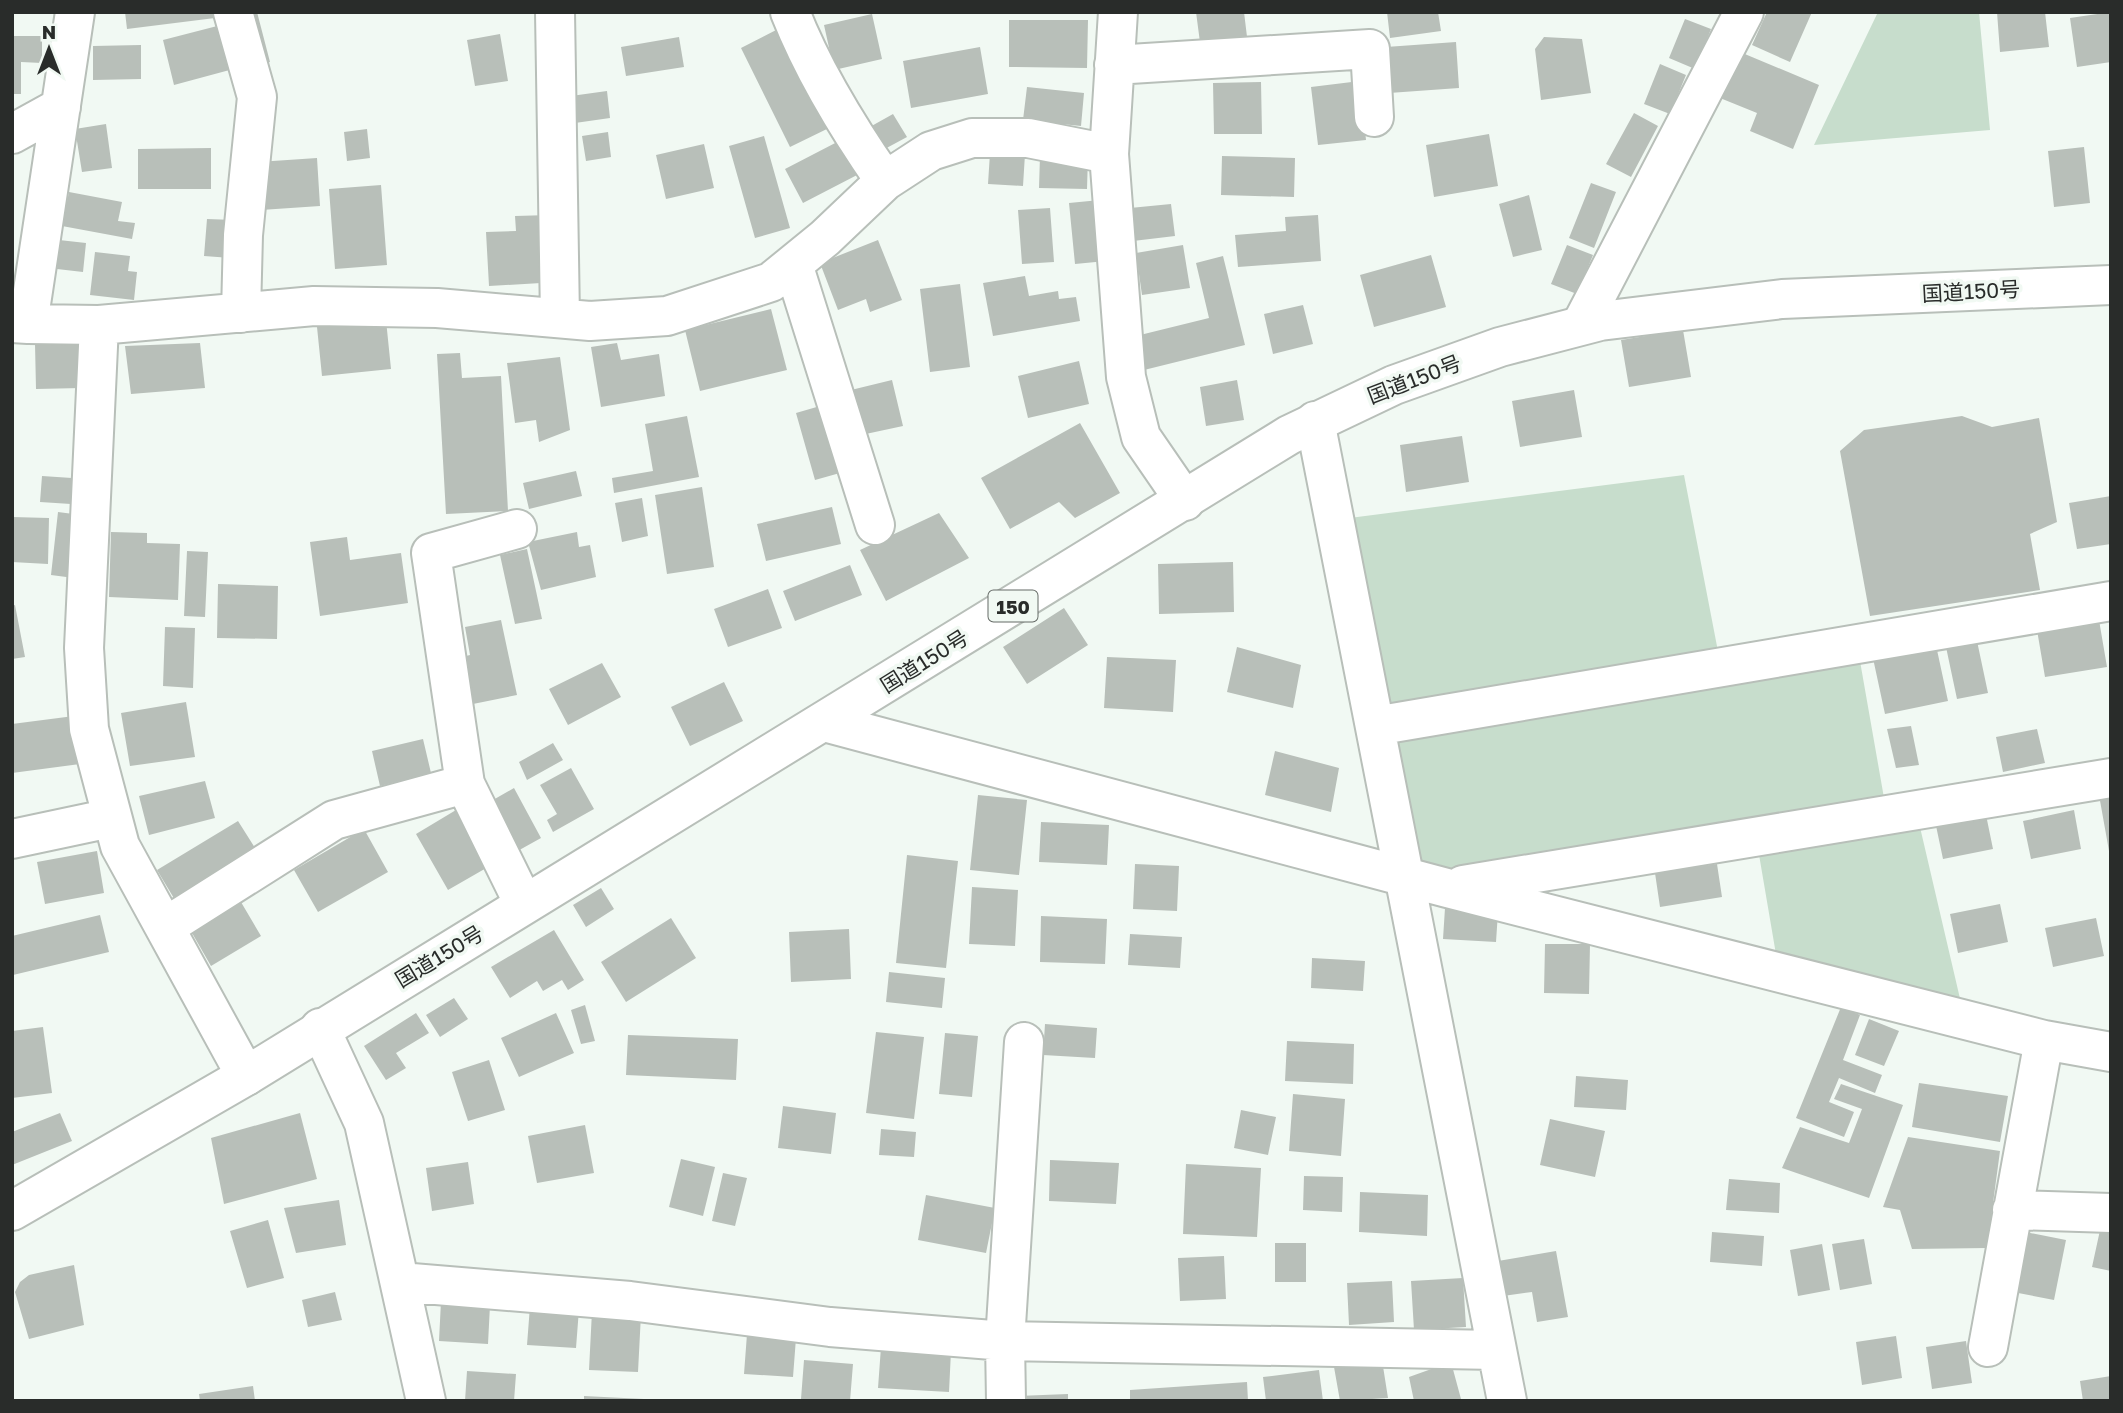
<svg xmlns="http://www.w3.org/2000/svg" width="2123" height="1413" font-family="'Golos Text','Noto Sans JP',sans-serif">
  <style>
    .green { fill: #c7ddcc }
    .building { fill: #b8bfb9 }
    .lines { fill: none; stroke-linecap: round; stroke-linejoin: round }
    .minor-casing { stroke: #b8bfb9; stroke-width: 42 }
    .highway-casing { stroke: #b8bfb9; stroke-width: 42 }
    .minor { stroke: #fff; stroke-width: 38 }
    .highway { stroke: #fff; stroke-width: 38 }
    .labels { text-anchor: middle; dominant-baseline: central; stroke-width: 7; stroke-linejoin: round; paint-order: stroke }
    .shield { fill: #f1f9f3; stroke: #656a66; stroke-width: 2 }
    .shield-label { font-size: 19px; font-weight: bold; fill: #292c2a }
    .street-label { font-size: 21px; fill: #292c2a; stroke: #f1f9f3 }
  </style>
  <rect width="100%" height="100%" fill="#f1f9f3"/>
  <path class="green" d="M1878 12H1979L1990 130 1814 145Z
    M1684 475 1721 667 1857 644 1887 815 1916 810 1965 1020 1779 972 1756 837 1404 876 1334 520Z"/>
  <path class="building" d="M125 12H214L215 18 127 29Z
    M242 12H257L270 62 257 65Z
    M1196 12H1244L1248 45 1201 50Z
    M1387 12H1438L1441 31 1390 38Z
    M1767 12H1812L1790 62 1752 45Z
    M1997 12H2045L2049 47 2000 52Z
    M2111 12V62L2077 67 2070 18Z
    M872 14 882 59 834 70 824 25Z
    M1685 19 1711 29 1695 69 1669 58Z
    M1009 20H1088L1087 68 1009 67Z
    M225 24 237 68 174 85 163 40Z
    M782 27 831 127 790 147 741 48Z
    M500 34 508 81 475 86 467 40Z
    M12 36H42V63L21 62V94H12Z
    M679 37 684 67 626 76 621 47Z
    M1544 37 1582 39 1591 93 1541 100 1535 49Z
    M1456 42 1459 88 1389 93 1386 47Z
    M141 45V79L93 80V46Z
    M980 47 988 94 911 108 903 61Z
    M1740 52 1819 85 1793 149 1750 131 1757 113 1720 98Z
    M1660 64 1686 75 1670 114 1644 104Z
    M1360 81 1366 140 1318 145 1311 87Z
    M1261 82 1262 134H1214L1213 83Z
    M1027 87 1084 93 1081 126 1023 120Z
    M607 91 610 118 575 123 571 96Z
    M1634 113 1658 126 1631 177 1606 164Z
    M893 114 907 137 881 151 868 128Z
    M106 124 112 168 82 172 75 129Z
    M367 129 370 158 347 161 344 132Z
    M608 132 611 157 586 161 582 136Z
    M1489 134 1498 186 1434 197 1426 145Z
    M764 136 790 228 755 238 729 146Z
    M841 140 859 174 803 203 785 169Z
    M704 144 714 188 666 199 656 155Z
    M2084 147 2090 203 2054 207 2048 151Z
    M211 148V189H138V149Z
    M990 153 1025 154 1023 186 988 184Z
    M1040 156H1088L1087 189 1039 188Z
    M1222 156 1295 158 1294 197 1221 195Z
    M317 158 320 206 261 210 258 162Z
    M1591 183 1616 192 1594 248 1569 238Z
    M381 185 387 265 335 269 329 189Z
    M69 192 122 202 118 221 135 223 132 239 62 226Z
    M1529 195 1542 250 1513 257 1499 204Z
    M1100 200 1106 261 1075 264 1069 203Z
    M1171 204 1175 236 1133 241 1130 208Z
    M1050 208 1054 262 1022 264 1018 210Z
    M550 215 541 283 489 286 486 232 516 231 515 216Z
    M1318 215 1321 261 1238 267 1235 235 1286 231 1285 217Z
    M207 219 234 220 231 258 204 256Z
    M59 240 86 243 83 272 57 269Z
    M878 240 902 300 870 312 866 299 838 310 820 263Z
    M1183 245 1190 288 1142 295 1136 253Z
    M1567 245 1593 255 1577 294 1551 284Z
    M95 252 130 256 128 271 137 272 134 300 90 295Z
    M1431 255 1446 307 1374 327 1360 275Z
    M1223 256 1245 345 1144 370 1136 336 1209 318 1196 263Z
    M1025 276 1029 296 1058 291 1059 299 1076 297 1080 321 993 336 983 283Z
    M960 284 970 367 930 372 920 289Z
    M1303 305 1313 344 1273 354 1264 314Z
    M771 309 787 370 700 391 685 330Z
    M386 320 391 369 322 376 317 327Z
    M1683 330 1691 377 1629 387 1621 340Z
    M80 343 81 388 36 389 35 344Z
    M200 343 205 388 131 394 125 346Z
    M617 343 621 360 659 354 665 396 601 407 591 347Z
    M460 353 462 378 501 376 508 511 446 514 437 354Z
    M560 357 570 430 539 442 536 420 515 423 507 363Z
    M1079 361 1089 404 1028 418 1018 376Z
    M892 380 903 426 861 435 851 390Z
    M1237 380 1244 420 1206 426 1200 387Z
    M1574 390 1582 437 1520 447 1512 401Z
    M827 404 847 471 815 480 796 413Z
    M687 416 699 477 614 493 612 478 653 471 645 424Z
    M1962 416 1992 427 2039 418 2057 522 2030 534 2040 590 1870 616 1840 451 1864 430Z
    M1080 423 1120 493 1075 518 1059 502 1010 529 981 478Z
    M1462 436 1469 482 1406 492 1400 445Z
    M576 471 582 496 529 509 523 483Z
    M42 476 72 478 71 504 40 502Z
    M702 487 714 567 667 574 655 495Z
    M2111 496V544L2077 549 2069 503Z
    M642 498 648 536 622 542 615 503Z
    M832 507 841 544 766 561 757 524Z
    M58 512 81 515 74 578 51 575Z
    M939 513 969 558 886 601 860 550Z
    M12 517 49 518 48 564 12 562Z
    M111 532 147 533V543L180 544 178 600 109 597Z
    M577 532 579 547 590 545 596 577 541 590 528 542Z
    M347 537 350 560 401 553 408 603 320 616 310 542Z
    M527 549 542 619 515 624 500 555Z
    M187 551 208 552 205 617 184 616Z
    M1233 562 1234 612 1159 614 1158 564Z
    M850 565 862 595 795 621 783 591Z
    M218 584 278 586 277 639 217 638Z
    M768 589 782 628 728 647 714 609Z
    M15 605 25 657 12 659V606Z
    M1064 608 1088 645 1027 684 1003 647Z
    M501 620 517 695 468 705 458 658 470 655 465 627Z
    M2099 620 2107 667 2045 677 2037 630Z
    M165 627 195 628 193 688 163 686Z
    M1934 636 1948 701 1885 714 1871 649Z
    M1977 641 1988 693 1957 699 1946 647Z
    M1237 647 1301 665 1293 708 1227 692Z
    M1107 657 1176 660 1173 712 1104 708Z
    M602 663 621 697 568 725 549 689Z
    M724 682 743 721 690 746 671 707Z
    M186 702 195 757 130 766 121 713Z
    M74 716 80 764 12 773V724Z
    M1911 726 1919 765 1896 768 1887 729Z
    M2037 729 2045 763 2003 772 1996 737Z
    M423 739 431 773 380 786 372 751Z
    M553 743 563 760 527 780 519 762Z
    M1275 751 1339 768 1331 812 1265 795Z
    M571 768 594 809 553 832 547 820 557 814 540 785Z
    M205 781 215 818 149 835 139 796Z
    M514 788 541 838 514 853 486 804Z
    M2111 792V850L2109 851 2099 795Z
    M978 795 1027 800 1019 875 970 870Z
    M456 810 488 867 448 890 416 834Z
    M1985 810 1993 849 1943 859 1935 821Z
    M2074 810 2081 849 2031 859 2023 821Z
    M238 821 257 851 175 900 157 870Z
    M1041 822 1109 825 1107 865 1039 862Z
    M364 829 388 872 318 912 294 870Z
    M97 851 104 893 45 904 37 862Z
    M907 855 958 861 946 968 896 963Z
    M1135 864 1179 866 1177 911 1133 909Z
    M1717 864 1722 897 1660 907 1655 873Z
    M972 887 1018 890 1015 946 969 944Z
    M601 888 614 909 586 927 573 905Z
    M238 897 261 936 211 966 188 926Z
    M2000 904 2008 942 1958 953 1950 914Z
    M1445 908 1498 912 1496 942 1443 939Z
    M100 915 109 952 13 975 12 936Z
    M1041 916 1107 919 1105 964 1040 962Z
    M671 918 696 958 626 1002 601 962Z
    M2096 918 2104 956 2053 967 2045 928Z
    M849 929 851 979 791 982 789 932Z
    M554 930 584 980 568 990 562 980 543 991 537 981 510 998 491 967Z
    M1130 934 1182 937 1180 968 1128 965Z
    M1545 944H1590L1589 994 1544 993Z
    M1312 958 1365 961 1363 991 1311 988Z
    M889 972 945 978 942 1008 886 1002Z
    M454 998 468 1019 440 1037 426 1015Z
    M585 1005 595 1041 581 1044 571 1010Z
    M1841 1007 1860 1015 1843 1060 1882 1075 1875 1093 1839 1078 1829 1102 1854 1112 1844 1137 1796 1118Z
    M416 1013 429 1033 396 1053 406 1068 386 1080 364 1046Z
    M556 1013 574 1053 519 1077 501 1038Z
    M1869 1019 1899 1031 1884 1066 1855 1055Z
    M1045 1024 1097 1028 1095 1058 1043 1055Z
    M43 1027 52 1093 12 1098V1031Z
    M876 1032 924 1037 914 1119 866 1113Z
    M945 1033 978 1036 972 1097 939 1094Z
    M628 1035 738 1039 736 1080 626 1075Z
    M1287 1041 1354 1044 1353 1084 1285 1081Z
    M489 1060 505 1110 468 1121 452 1072Z
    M1576 1076 1628 1080 1626 1110 1574 1107Z
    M1919 1083 2008 1096 2000 1142 1912 1127Z
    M1841 1084 1903 1105 1869 1198 1782 1168 1800 1127 1849 1143 1862 1109 1834 1099Z
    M1293 1094 1345 1099 1341 1156 1289 1151Z
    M783 1106 836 1113 831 1154 778 1148Z
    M1241 1110 1276 1117 1268 1155 1234 1148Z
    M60 1113 72 1141 12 1165V1132Z
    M300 1113 317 1179 224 1204 211 1138Z
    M1550 1119 1605 1131 1595 1177 1540 1165Z
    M585 1125 594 1173 537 1183 528 1136Z
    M881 1129 916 1132 914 1157 879 1155Z
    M1908 1137 2000 1151 1987 1248 1912 1249 1900 1210 1883 1207Z
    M681 1159 715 1167 703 1216 669 1207Z
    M1050 1160 1119 1163 1116 1204 1049 1201Z
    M468 1162 474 1204 432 1211 426 1168Z
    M1186 1164 1261 1168 1257 1237 1183 1234Z
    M723 1173 747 1178 735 1226 712 1221Z
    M1304 1176 1343 1177 1342 1212 1303 1210Z
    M1729 1179 1780 1183 1779 1213 1726 1210Z
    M1360 1192 1428 1195 1427 1236 1359 1232Z
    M926 1195 995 1208 986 1253 918 1240Z
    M339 1200 346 1245 296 1253 284 1208Z
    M268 1220 284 1278 247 1288 230 1231Z
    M2102 1221 2111 1223V1271L2092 1267Z
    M1712 1232 1764 1236 1762 1266 1710 1262Z
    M2025 1232 2066 1240 2054 1300 2013 1292Z
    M1864 1239 1872 1284 1840 1290 1832 1244Z
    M1275 1243H1306V1282H1275Z
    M1822 1244 1830 1290 1798 1296 1790 1250Z
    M1556 1251 1568 1317 1537 1322 1532 1292 1503 1296 1498 1261Z
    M1224 1256 1226 1299 1180 1301 1178 1258Z
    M74 1265 84 1325 29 1339 15 1292 20 1282 29 1275Z
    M1463 1278 1466 1327 1414 1330 1411 1281Z
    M1392 1281 1394 1322 1349 1325 1347 1283Z
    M335 1292 342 1320 308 1327 302 1300Z
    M441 1301 490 1305 488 1344 439 1341Z
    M530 1306 579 1309 576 1348 527 1345Z
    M592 1311 641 1314 638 1372 589 1370Z
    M747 1334 796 1338 793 1377 744 1374Z
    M1896 1336 1902 1378 1862 1385 1856 1342Z
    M1966 1341 1972 1383 1932 1389 1926 1347Z
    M881 1347 951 1351 949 1392 878 1388Z
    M804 1360 853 1364 850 1401 801 1399Z
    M1382 1360 1388 1398 1340 1401 1334 1367Z
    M1451 1362 1461 1399 1414 1401 1409 1377Z
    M1319 1370 1323 1401H1266L1263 1377Z
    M467 1371 516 1374 514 1401H465Z
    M2111 1376V1401H2083L2080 1381Z
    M1247 1382 1248 1401H1130V1390Z
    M253 1386 255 1401H200L199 1394Z
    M1068 1394V1401H1018V1396Z
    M584 1396 644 1399V1401H584Z"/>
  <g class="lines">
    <defs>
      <path id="minor" d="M233 12 257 97 243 235 241 313
        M555 12 560 318
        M790 12C814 73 848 128 885 181
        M1118 12 1109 154 1126 377 1141 437 1185 501
        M1114 65 1370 49 1374 117
        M12 134 61 107
        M793 264 875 525
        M12 323 28 324 75 12
        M28 324 99 325 314 306 437 308 590 321 667 316 771 282 825 238 885 181 931 151 972 138H1028L1109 154
        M99 325 84 648 89 729 120 846 246 1076
        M1581 325 1744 12
        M1315 421 1507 1401
        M517 529 431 553 465 784 524 904
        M824 722 1447 888 2044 1040 2111 1052
        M1375 726 2111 601
        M12 839 111 818
        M1463 885 2111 778
        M165 927 334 820 465 784
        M320 1028 364 1123 426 1401
        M2012 1210 2111 1213
        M400 1282 630 1301 830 1327 1005 1341 1496 1350
        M1988 1347 2044 1040
        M1006 1401 1005 1341 1024 1042"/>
      <path id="highway" d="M12 1211 246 1076 1289 435 1394 385 1500 347 1600 321 1782 299 2111 285"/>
    </defs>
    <use href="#minor" class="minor-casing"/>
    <use href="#highway" class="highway-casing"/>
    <use href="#minor" class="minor"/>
    <use href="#highway" class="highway"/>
  </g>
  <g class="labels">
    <rect class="shield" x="988.5" y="590.5" width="49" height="31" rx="5"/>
    <g class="shield-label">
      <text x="1013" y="606">150</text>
    </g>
    <g class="street-label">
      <text transform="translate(1971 291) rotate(-3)">国道150号</text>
      <text transform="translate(1414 379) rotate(-21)">国道150号</text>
      <text transform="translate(924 661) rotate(-32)">国道150号</text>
      <text transform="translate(439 956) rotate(-31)">国道150号</text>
    </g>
  </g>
  <rect width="2123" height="1413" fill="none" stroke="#292c2a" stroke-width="28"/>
  <g transform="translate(49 49)" stroke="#f1f9f3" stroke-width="5" paint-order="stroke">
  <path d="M0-5L12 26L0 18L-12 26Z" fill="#292c2a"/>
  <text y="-10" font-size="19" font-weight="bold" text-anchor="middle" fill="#292c2a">N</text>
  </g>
</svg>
